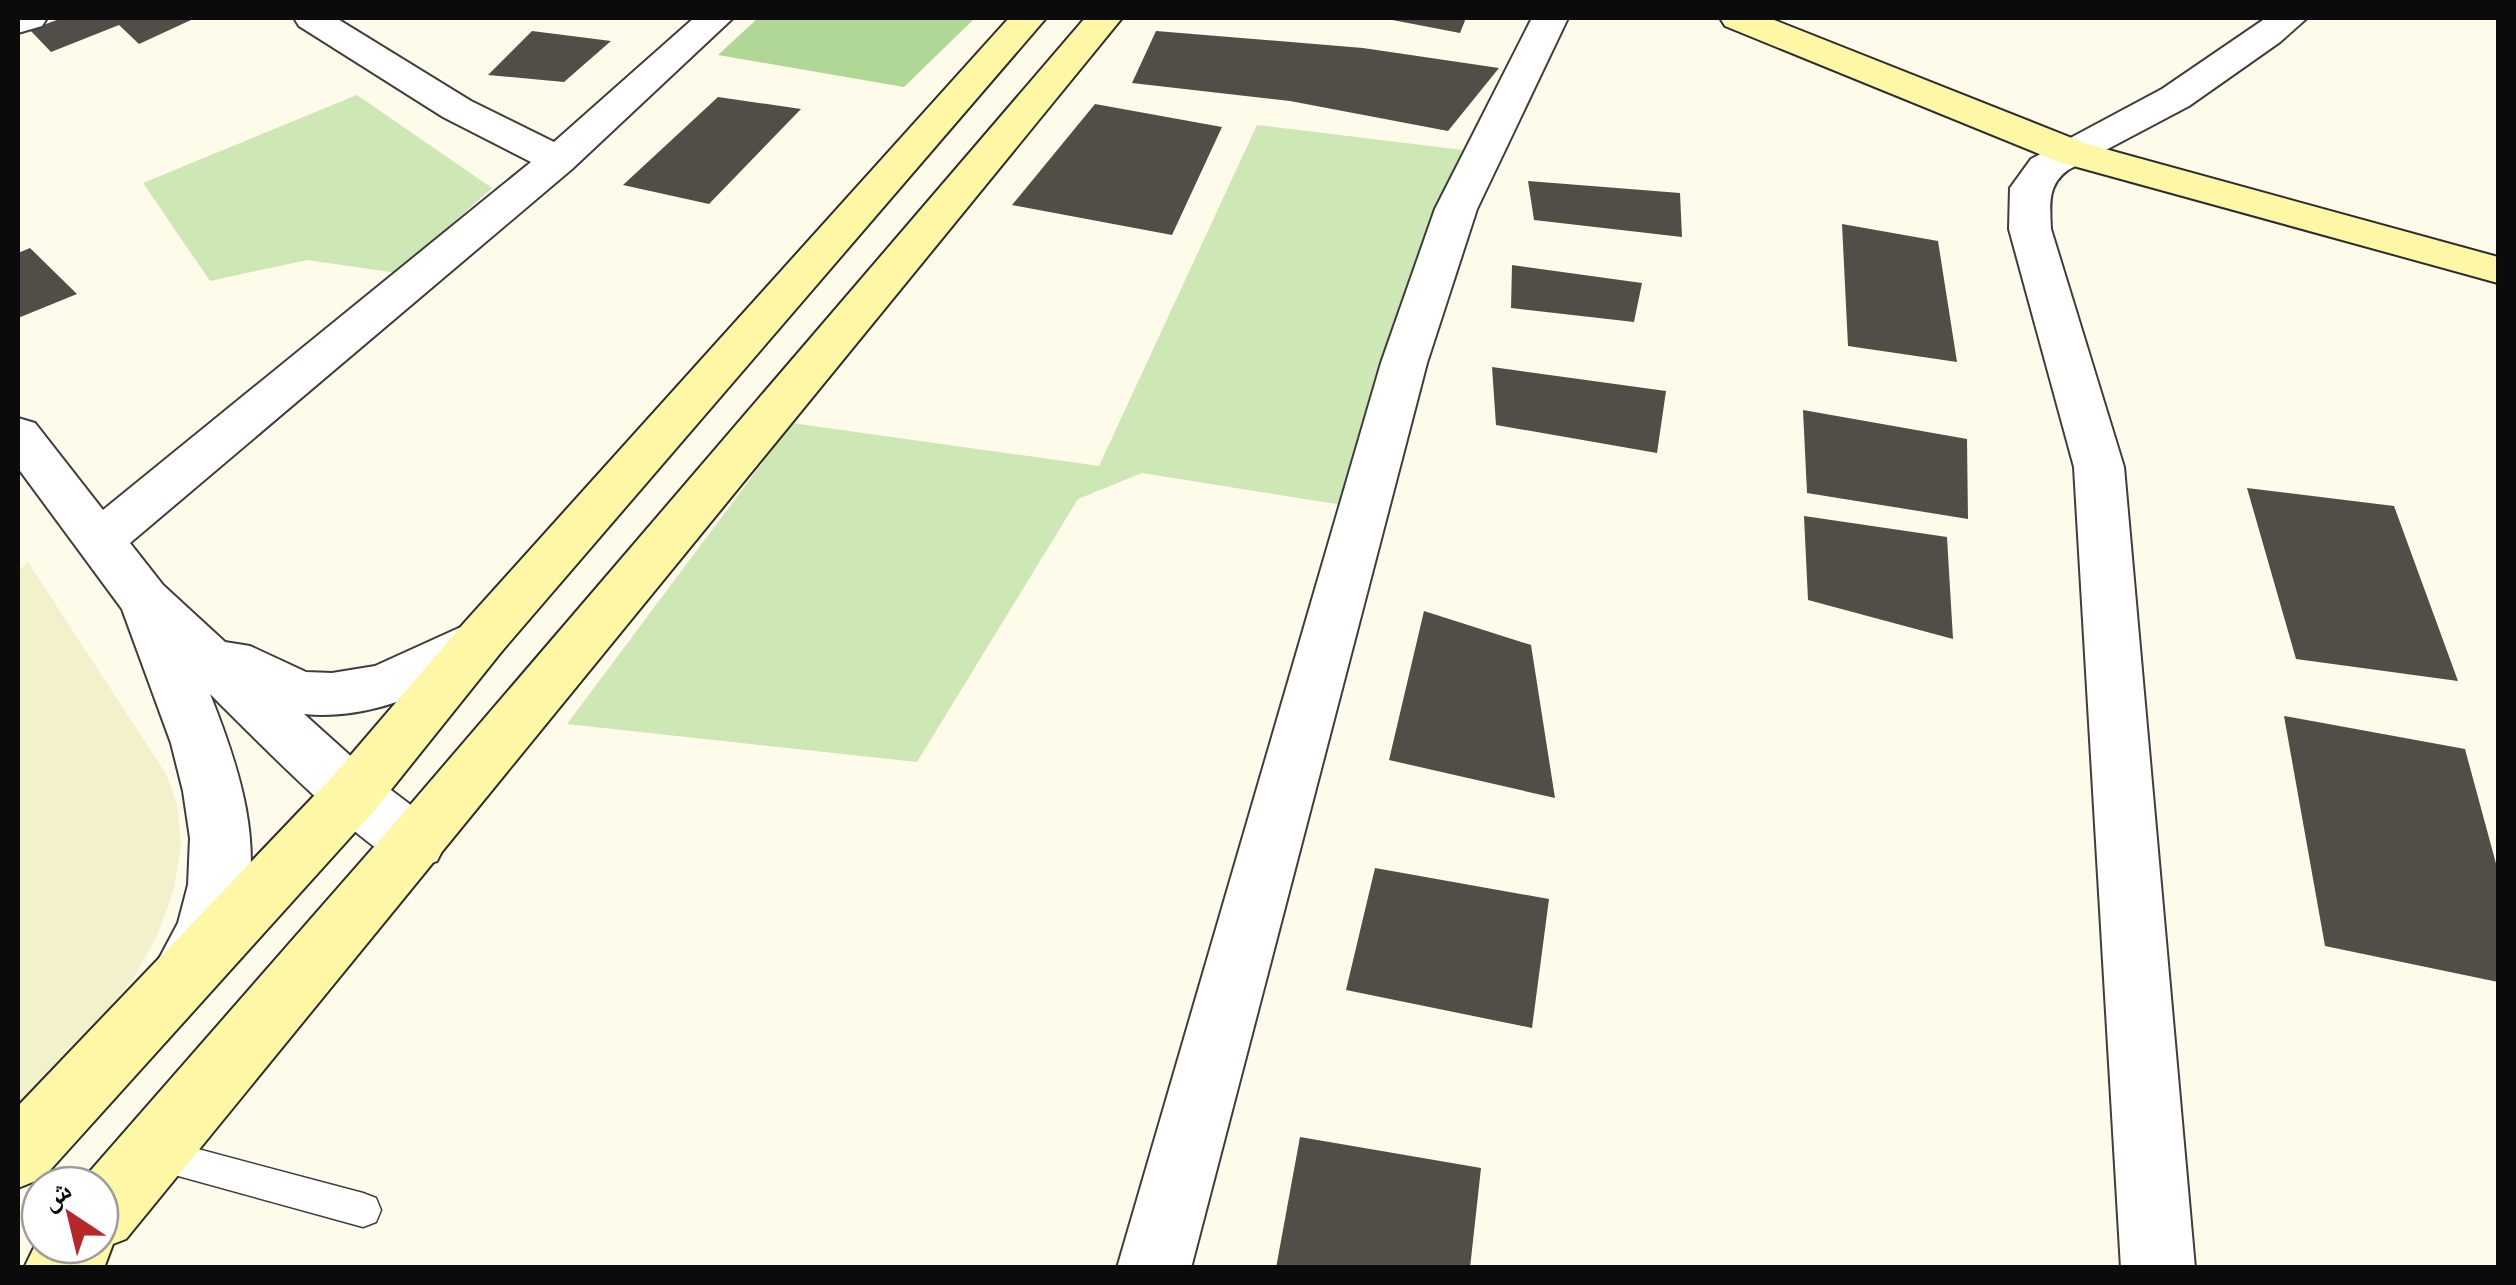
<svg xmlns="http://www.w3.org/2000/svg" width="2516" height="1285" font-family="Spectral,'Noto Naskh Arabic',serif">
  <style>
    .farmland { fill: #f3f1cb }
    .green { fill: #cde7b5 }
    .forest { fill: #b0d795 }
    .building { fill: #534d48 }
    .lines { fill: none; stroke-linecap: round; stroke-linejoin: round }
    .lane-casing { stroke: #3e3e3e; stroke-width: 3 }
    .street-casing { stroke: #3e3e3e; stroke-width: 4 }
    .secondary-casing { stroke: #2d2d2d; stroke-width: 4 }
    .lane { fill: #fff; fill-rule: evenodd }
    .street { fill: #fff; fill-rule: evenodd }
    .secondary { fill: #fdf7a6; fill-rule: evenodd }
  </style>
  <rect width="100%" height="100%" fill="#fefbea"/>
  <path class="farmland" d="M28 562 166 774 178 807 181 846 174 889 157 936 133 979 60 1068 18 1107V571Z"/>
  <path class="green" d="M357 95 492 188 397 273 307 260 210 281 143 183Z
    M1257 125 1471 151 1368 509 1142 473 1078 499 917 762 567 724 792 423 1099 466Z"/>
  <path class="forest" d="M758 18H975L904 87 718 55Z"/>
  <path class="building" d="M62 18H187L191 20 139 44 119 25 51 52 30 30Z
    M1382 18H1466L1460 33Z
    M532 31 611 41 564 82 488 75Z
    M1156 31 1363 48 1499 68 1448 131 1290 101 1132 83Z
    M718 97 801 109 709 204 623 185Z
    M1095 104 1222 127 1172 235 1012 205Z
    M1528 181 1680 193 1682 237 1534 220Z
    M1842 224 1938 241 1957 362 1848 346Z
    M30 248 77 294 18 318V253Z
    M1512 265 1642 283 1634 322 1511 308Z
    M1492 367 1666 391 1657 453 1496 425Z
    M1803 410 1967 439 1968 519 1807 493Z
    M2247 488 2394 506 2458 681 2296 659Z
    M1804 516 1947 537 1953 639 1808 600Z
    M1424 611 1531 645 1555 798 1389 760Z
    M2284 716 2465 749 2498 871V982L2325 946Z
    M1375 868 1549 899 1532 1028 1346 990Z
    M1300 1137 1481 1168 1470 1268H1276Z"/>
  <g class="lines">
    <defs>
      <path id="lane" d="M153 1137 363 1193 376 1198 381 1210 376 1222 363 1227 153 1169 141 1165 135 1153 141 1141Z"/>
      <path id="street" d="M18 18H47L42 26 18 33Z
        M294 18H336L471 101 554 142 694 18H733L572 169 130 543 163 585 225 642 250 646 306 672 332 673 375 666 483 617 502 623 510 637 502 651C442 686 376 721 304 714L374 777 437 825 446 843 437 861C431 863 421 868 415 868 378 867 242 725 210 694 239 767 267 850 240 928 233 949 219 970 208 990L185 998 162 990 153 970 178 923 188 885 190 838 183 791 171 743 122 609 18 468V418L35 423 103 510 531 162 443 117 299 26Z
        M1532 18H1568L1477 209 1427 363 1191 1268H1117L1381 363 1435 209Z
        M2266 18H2307L2280 42 2189 106 2068 170C2047 185 2050 205 2051 229L2124 467 2195 1268H2121L2074 467 2009 229 2010 188 2031 159 2162 89Z"/>
      <path id="secondary" d="M1009 18H1046L502 651 374 811 43 1178 18 1188V1106L332 777 464 623Z
        M1085 18H1122L126 1239 113 1244 104 1268H24L40 1235V1245H100V1185H78L393 825Z
        M1720 18H1769L2087 144 2498 257V283L2059 162 1725 26Z"/>
    </defs>
    <use href="#lane" class="lane-casing"/>
    <use href="#street" class="street-casing"/>
    <use href="#secondary" class="secondary-casing"/>
    <use href="#lane" class="lane"/>
    <use href="#street" class="street"/>
    <use href="#secondary" class="secondary"/>
  </g>
  <rect width="2516" height="1285" fill="none" stroke="#0b0b0b" stroke-width="40"/>
  <g transform="translate(70 1215) rotate(325)"><circle r="48" fill="#ffffff" stroke="#9d9d9d" stroke-width="2.5"/>
  <path d="M0-8L18 38L0 25L-18 38Z" fill="#b62829"/>
  <text y="-15" font-size="28" font-weight="bold" text-anchor="middle" fill="#0b0b0b">ش</text>
  </g>
</svg>
